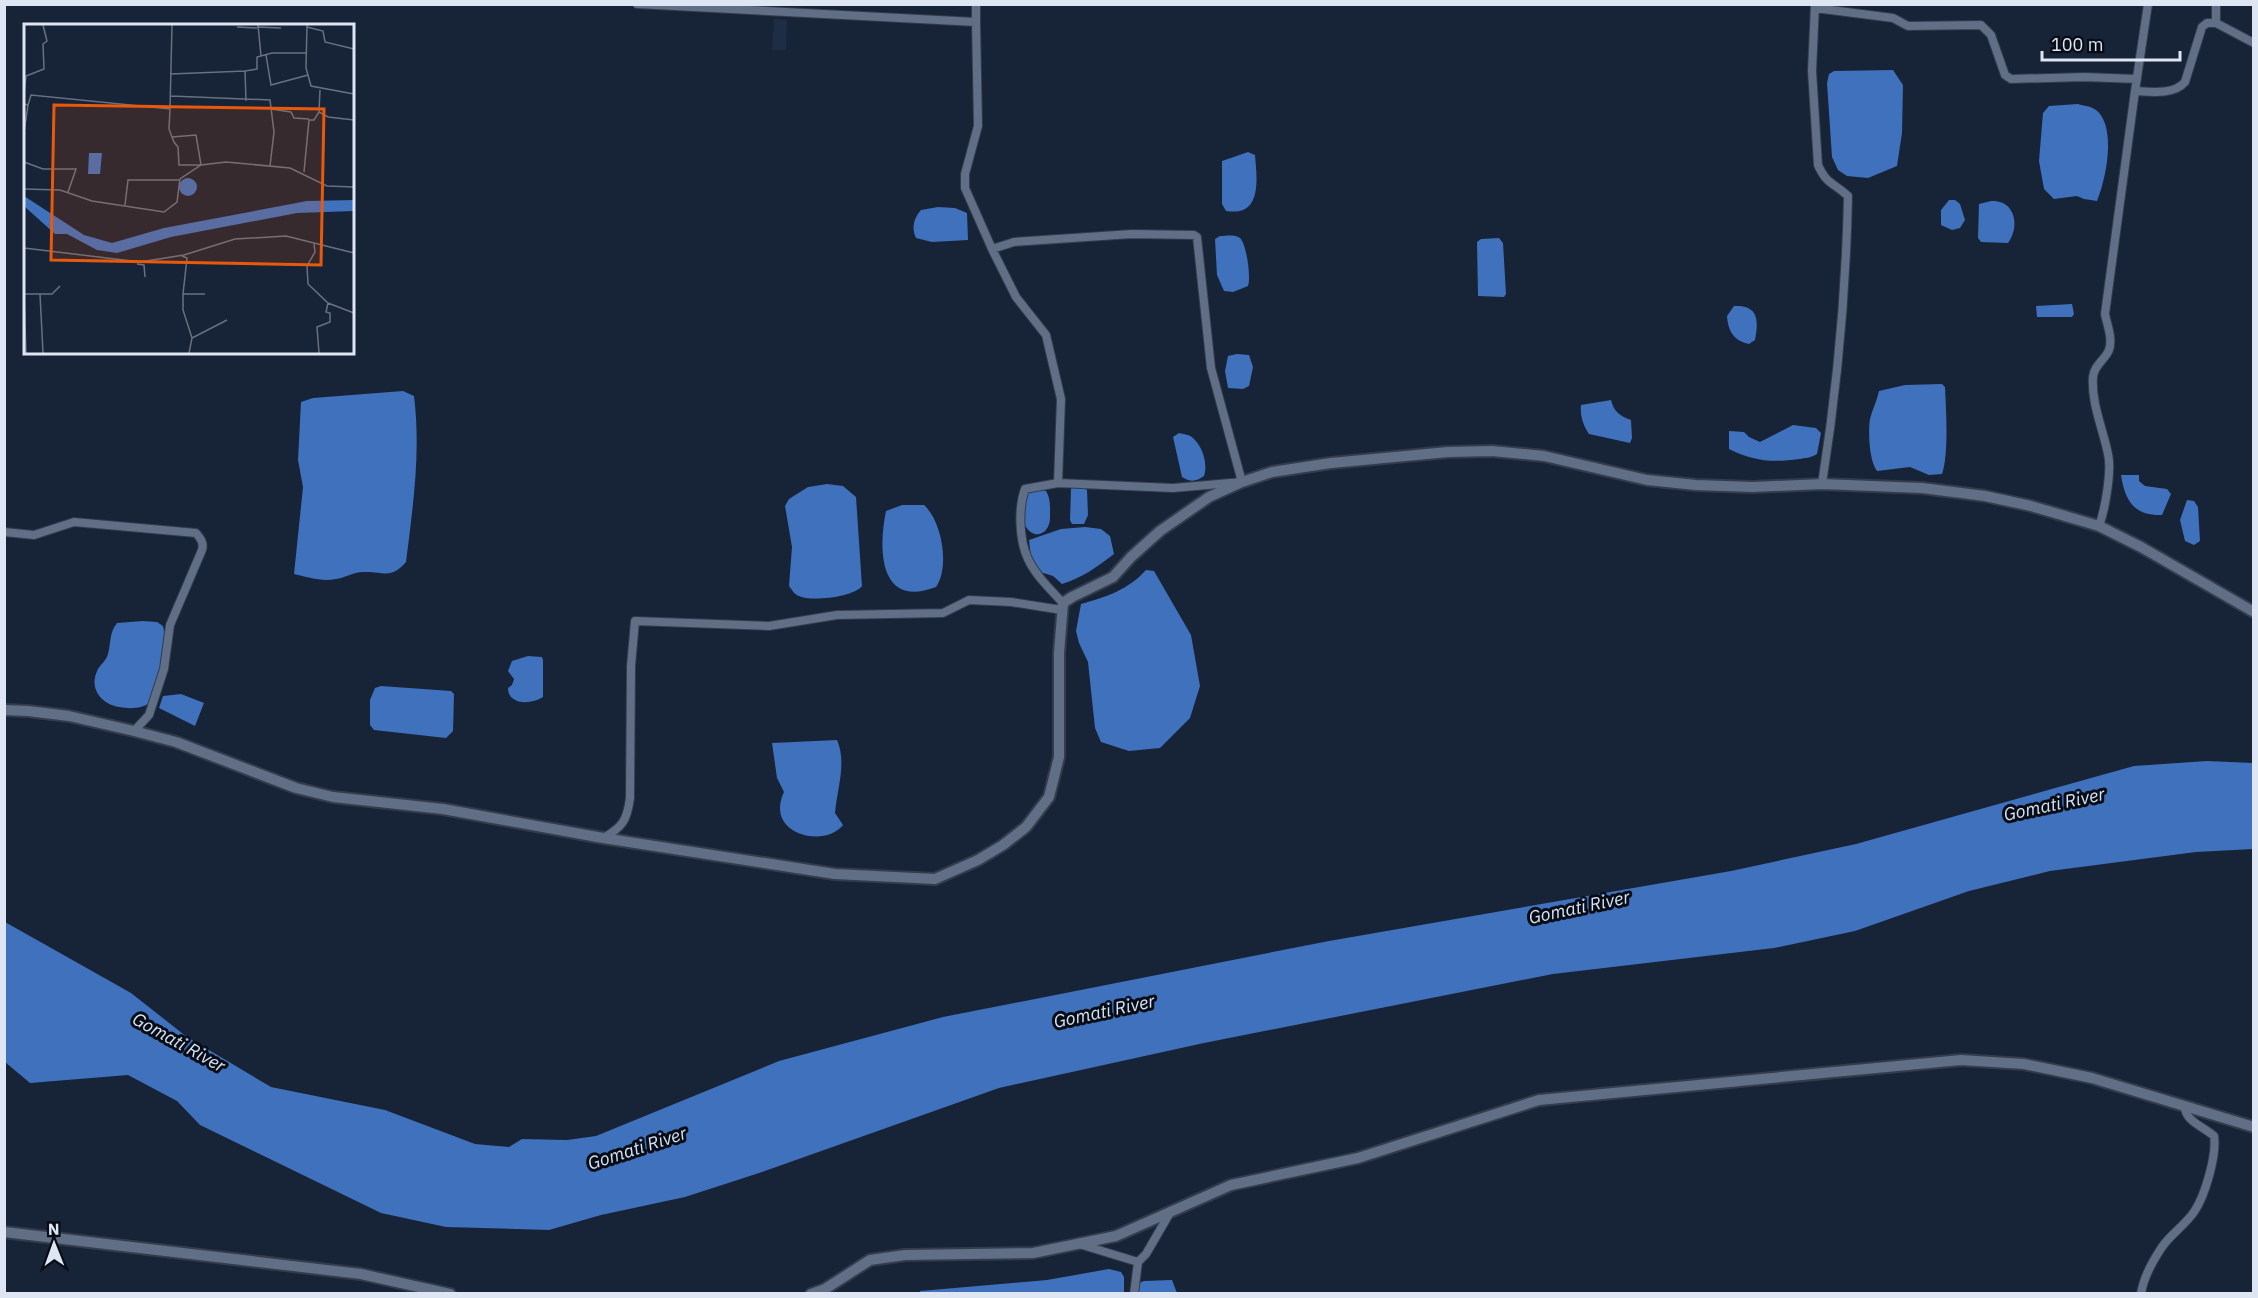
<svg xmlns="http://www.w3.org/2000/svg" width="2258" height="1298" font-family="'IBM Plex Sans',sans-serif">
  <style>
    .built { fill: #1e2d45 }
    .water { fill: #4071bc }
    .lines { fill: none; stroke-linecap: round; stroke-linejoin: round }
    .street-casing { stroke: #333c4c; stroke-width: 10 }
    .secondary-casing { stroke: #333c4c; stroke-width: 14 }
    .street { stroke: #606f85; stroke-width: 8 }
    .secondary { stroke: #606f85; stroke-width: 10 }
    .labels { text-anchor: middle; dominant-baseline: central; stroke-width: 6; stroke-linejoin: round; paint-order: stroke }
    .water-label { font-size: 18px; font-style: italic; fill: #d5e2f7; stroke: #070c15 }
    .inset-road { fill: none; stroke: #677182; stroke-width: 1.5 }
    .view { fill: #e8590c; fill-opacity: 0.15; stroke: #e8590c; stroke-width: 3 }
    .inset-edge { fill: none; stroke: #dee6f3; stroke-width: 3 }
  </style>
  <rect width="100%" height="100%" fill="#172336"/>
  <path class="built" d="M774 19 787 20 786 50H772Z"/>
  <path class="water" d="M1893 70 1903 85 1902 133 1897 166 1868 178 1847 176 1838 170 1832 157 1827 83 1829 74 1834 71Z
    M2078 104C2084 106 2091 106 2096 110 2117 126 2106 180 2097 201L2084 199 2077 196 2054 199 2044 189 2039 161 2043 113 2049 106Z
    M1248 152 1255 155C1256 170 1261 200 1245 209 1240 212 1233 212 1226 211L1222 204V161Z
    M1949 200H1955L1960 204 1965 220 1960 228 1952 230 1941 225V210Z
    M1991 201C2016 200 2020 227 2008 243L1981 242 1978 238 1979 204Z
    M938 207 955 208 967 213 968 240 932 242 916 238C911 228 914 218 921 210Z
    M1220 236C1226 236 1235 234 1240 238 1247 245 1251 278 1248 286L1233 292 1224 291 1217 275 1215 239Z
    M1499 238 1503 243 1506 294 1504 297 1478 296 1477 242 1481 239Z
    M2072 304 2074 314 2072 317H2037L2036 306Z
    M1734 306C1758 305 1759 319 1755 340L1749 344C1734 341 1728 331 1727 316Z
    M1237 354 1249 355 1253 367 1249 386 1243 389 1228 388 1225 371 1228 356Z
    M1942 384 1945 387C1946 409 1949 454 1942 474L1929 475 1910 467 1877 471C1869 461 1868 431 1870 419 1872 410 1877 401 1879 391L1905 385Z
    M403 391 414 396C421 452 413 506 406 562 390 580 384 571 363 572 353 572 345 578 336 579 321 582 308 577 294 574L303 487 298 460 301 402 313 398Z
    M1611 400C1614 412 1620 416 1631 420L1632 438 1630 443 1589 434C1583 425 1580 416 1581 405Z
    M1793 425 1816 428 1821 433 1817 454C1811 458 1805 458 1799 459 1771 463 1754 461 1729 449V431L1744 432 1749 437 1760 442Z
    M1179 433C1184 434 1190 435 1193 438 1203 447 1208 464 1204 476 1196 482 1190 482 1182 477L1173 437Z
    M2121 475H2139V481L2145 486 2167 489 2171 494 2162 515C2134 516 2125 501 2121 475Z
    M827 484 843 486 856 497 862 586C854 597 811 602 799 596 795 595 792 590 789 586L792 547 785 506 789 499 808 487Z
    M1073 486H1082L1087 490 1088 515 1084 524H1072L1070 520 1071 489Z
    M1040 489 1046 491C1051 499 1050 509 1050 518 1050 533 1035 541 1026 527 1021 519 1022 496 1030 491 1032 490 1038 489 1040 489Z
    M2187 500 2194 501 2198 507 2200 541 2194 545 2185 541 2180 520Z
    M902 505H924C942 521 950 567 936 587 879 609 878 549 886 511Z
    M1085 527 1101 529 1110 536 1114 554C1097 567 1082 578 1062 584L1053 576 1040 572 1031 558 1029 540 1061 529Z
    M1146 570 1154 571 1191 635 1200 686 1190 718 1160 748 1129 751 1101 742 1095 728 1088 662 1079 643 1076 631 1081 604C1106 597 1128 590 1146 570Z
    M143 621 157 622 163 626C169 650 158 679 151 702 142 709 130 709 119 707 101 704 88 688 98 669 101 664 106 661 108 654 111 643 109 633 117 623Z
    M528 656 542 657 543 660V697C531 705 508 705 508 688L512 685 514 679 508 671 512 661Z
    M381 686 451 691 454 694 453 731 446 738 374 730 370 725V700L375 688Z
    M181 694 204 703 195 726 159 708 163 696Z
    M837 740C847 762 837 790 835 813L843 825C824 849 764 834 784 792L777 778 772 743Z
    M2207 761 2253 763V849L2196 852 2050 871 1969 891 1855 931 1774 948 1553 974 1204 1043 999 1088 756 1174 685 1197 601 1215 549 1230 446 1227 381 1213 200 1125 177 1101 128 1075 30 1083 5 1062V922L131 993 187 1037 271 1087 385 1110 475 1144 509 1147 522 1139 567 1140 596 1136 779 1061 943 1017 1329 941 1731 871 1856 844 2134 766Z
    M1109 1269 1121 1272 1124 1277V1293L920 1294V1291L1047 1280Z
    M1172 1280 1177 1293 1138 1294 1139 1283 1144 1281Z"/>
  <g class="lines">
    <defs>
      <path id="street" d="M637 4 976 22V4
        M1815 4 1812 71 1818 165C1827 185 1833 182 1848 196 1846 293 1837 389 1822 484
        M2216 4V23L2254 43
        M1815 8 1893 18 1908 26 1981 25 1991 35 2005 75 2011 79 2084 77 2137 79
        M976 22 978 126 965 174V188L992 249 1016 297 1046 335 1061 399 1058 483 1173 488 1242 482 1211 368 1197 237 1194 235 1132 234 1014 242 992 249
        M2135 91 2148 4
        M1058 483 1025 489C1018 508 1019 540 1028 559 1036 576 1051 590 1063 603
        M2099 526C2105 510 2112 470 2108 454 2103 429 2091 403 2093 377 2094 365 2105 360 2109 350 2113 338 2107 325 2105 314L2135 91C2151 92 2174 95 2185 82L2202 27 2207 23H2216
        M4 532 34 535 74 522 196 533C201 539 204 543 202 550L170 625 164 669 149 715 134 731
        M603 838C623 827 627 820 630 798L631 666 635 621 769 626 837 615 943 613 969 600 1011 602 1062 610
        M1079 1244 1138 1262 1134 1294
        M1138 1262 1146 1254 1171 1211
        M2141 1294C2143 1279 2154 1259 2162 1247 2171 1234 2185 1225 2194 1212 2205 1196 2217 1155 2214 1136 2204 1127 2185 1121 2185 1107"/>
      <path id="secondary" d="M4 710 28 711 69 716 134 731 176 742 296 788 333 797 443 809 603 838 835 874 935 879 978 860 1003 845 1026 827 1049 797 1059 757V653L1063 603 1072 597 1113 577 1131 557 1160 531 1209 497 1242 482 1272 472 1331 463 1448 452 1492 451 1544 456 1647 480 1696 485 1752 487 1822 484 1922 488 1985 496 2031 506 2099 526 2141 547 2254 612
        M4 1232 361 1274 450 1294
        M811 1294 825 1289 870 1260 905 1255 1033 1253 1116 1236 1231 1185 1358 1158 1539 1100 1961 1060 2024 1064 2092 1078 2254 1127"/>
    </defs>
    <use href="#street" class="street-casing"/>
    <use href="#secondary" class="secondary-casing"/>
    <use href="#street" class="street"/>
    <use href="#secondary" class="secondary"/>
  </g>
  <g class="labels">
    <g class="water-label">
      <text transform="translate(2054 804) rotate(-12)">Gomati River</text>
      <text transform="translate(1579 907) rotate(-12)">Gomati River</text>
      <text transform="translate(1104 1011) rotate(-12)">Gomati River</text>
      <text transform="translate(179 1042) rotate(29)">Gomati River</text>
      <text transform="translate(637 1148) rotate(-18)">Gomati River</text>
    </g>
  </g>
  <g transform="translate(24 24)">
    <rect width="330" height="330" fill="#172336"/>
    <path d="M65 129H78L76 150H64ZM155 163a9 9 0 1 1 18 0a9 9 0 1 1-18 0ZM0 172 60 211 88 219 140 204 283 177 330 176V187L273 189 147 213 93 229 73 226 43 210H31L0 182Z" fill="#4071bc"/>
    <path class="inset-road" d="M234 1 237 32M283 1 282 44 287 62 330 70M213 3 233 4M233 3 257 4M283 3 299 7 301 18 330 25M242 31 247 61 284 51M221 47 233 45V33L248 29H283M146 50 221 47 222 77M296 66 295 88 304 93 330 96M0 70 2 52 20 45 19 20 23 17 19 1M147 72 246 76 250 108 246 142M0 80 4 81 7 71 146 85 148 1M146 85 145 105 148 113 150 118 154 123 155 141H177L172 111 148 113M247 85 267 88 270 94 285 95M0 108 4 81M0 138 19 145H52L44 168M280 148 285 96H290L295 88M0 165 36 166 68 177 140 188 153 178 156 155 177 141 202 138 266 144 303 162 330 163M101 181 104 156H155M290 220 291 228 283 242 284 260 304 279 330 289M0 224 116 238 160 231 211 215 262 212 330 229M158 232 163 234 159 270H181M113 240 120 241 121 253M0 270 2 329M0 270H28L36 262M16 270 19 329M159 270V286L168 314M165 329 168 314 203 296M295 329 293 303 306 298V289L302 288 304 279"/>
    <path class="view" d="M30 81 300 85 297 241 27 236Z"/>
    <rect width="330" height="330" class="inset-edge"/>
  </g>
  <rect width="2258" height="1298" fill="none" stroke="#dee6f3" stroke-width="12"/>
  <g transform="translate(54 1244) rotate(359)" stroke="#070c15" stroke-width="4.5" paint-order="stroke">
  <path d="M0-4.5L10 22L0 15L-10 22Z" fill="#dee6f3"/>
  <text y="-9" font-size="16" font-weight="bold" text-anchor="middle" fill="#dee6f3">N</text>
  </g>
  <path d="M2042 51v9h138v-9" fill="none" stroke="#dee6f3" stroke-width="3"/>
  <text x="2051" y="51" font-size="18" fill="#dee6f3" stroke="#070c15" stroke-width="4.5" paint-order="stroke">100 m</text>
</svg>
